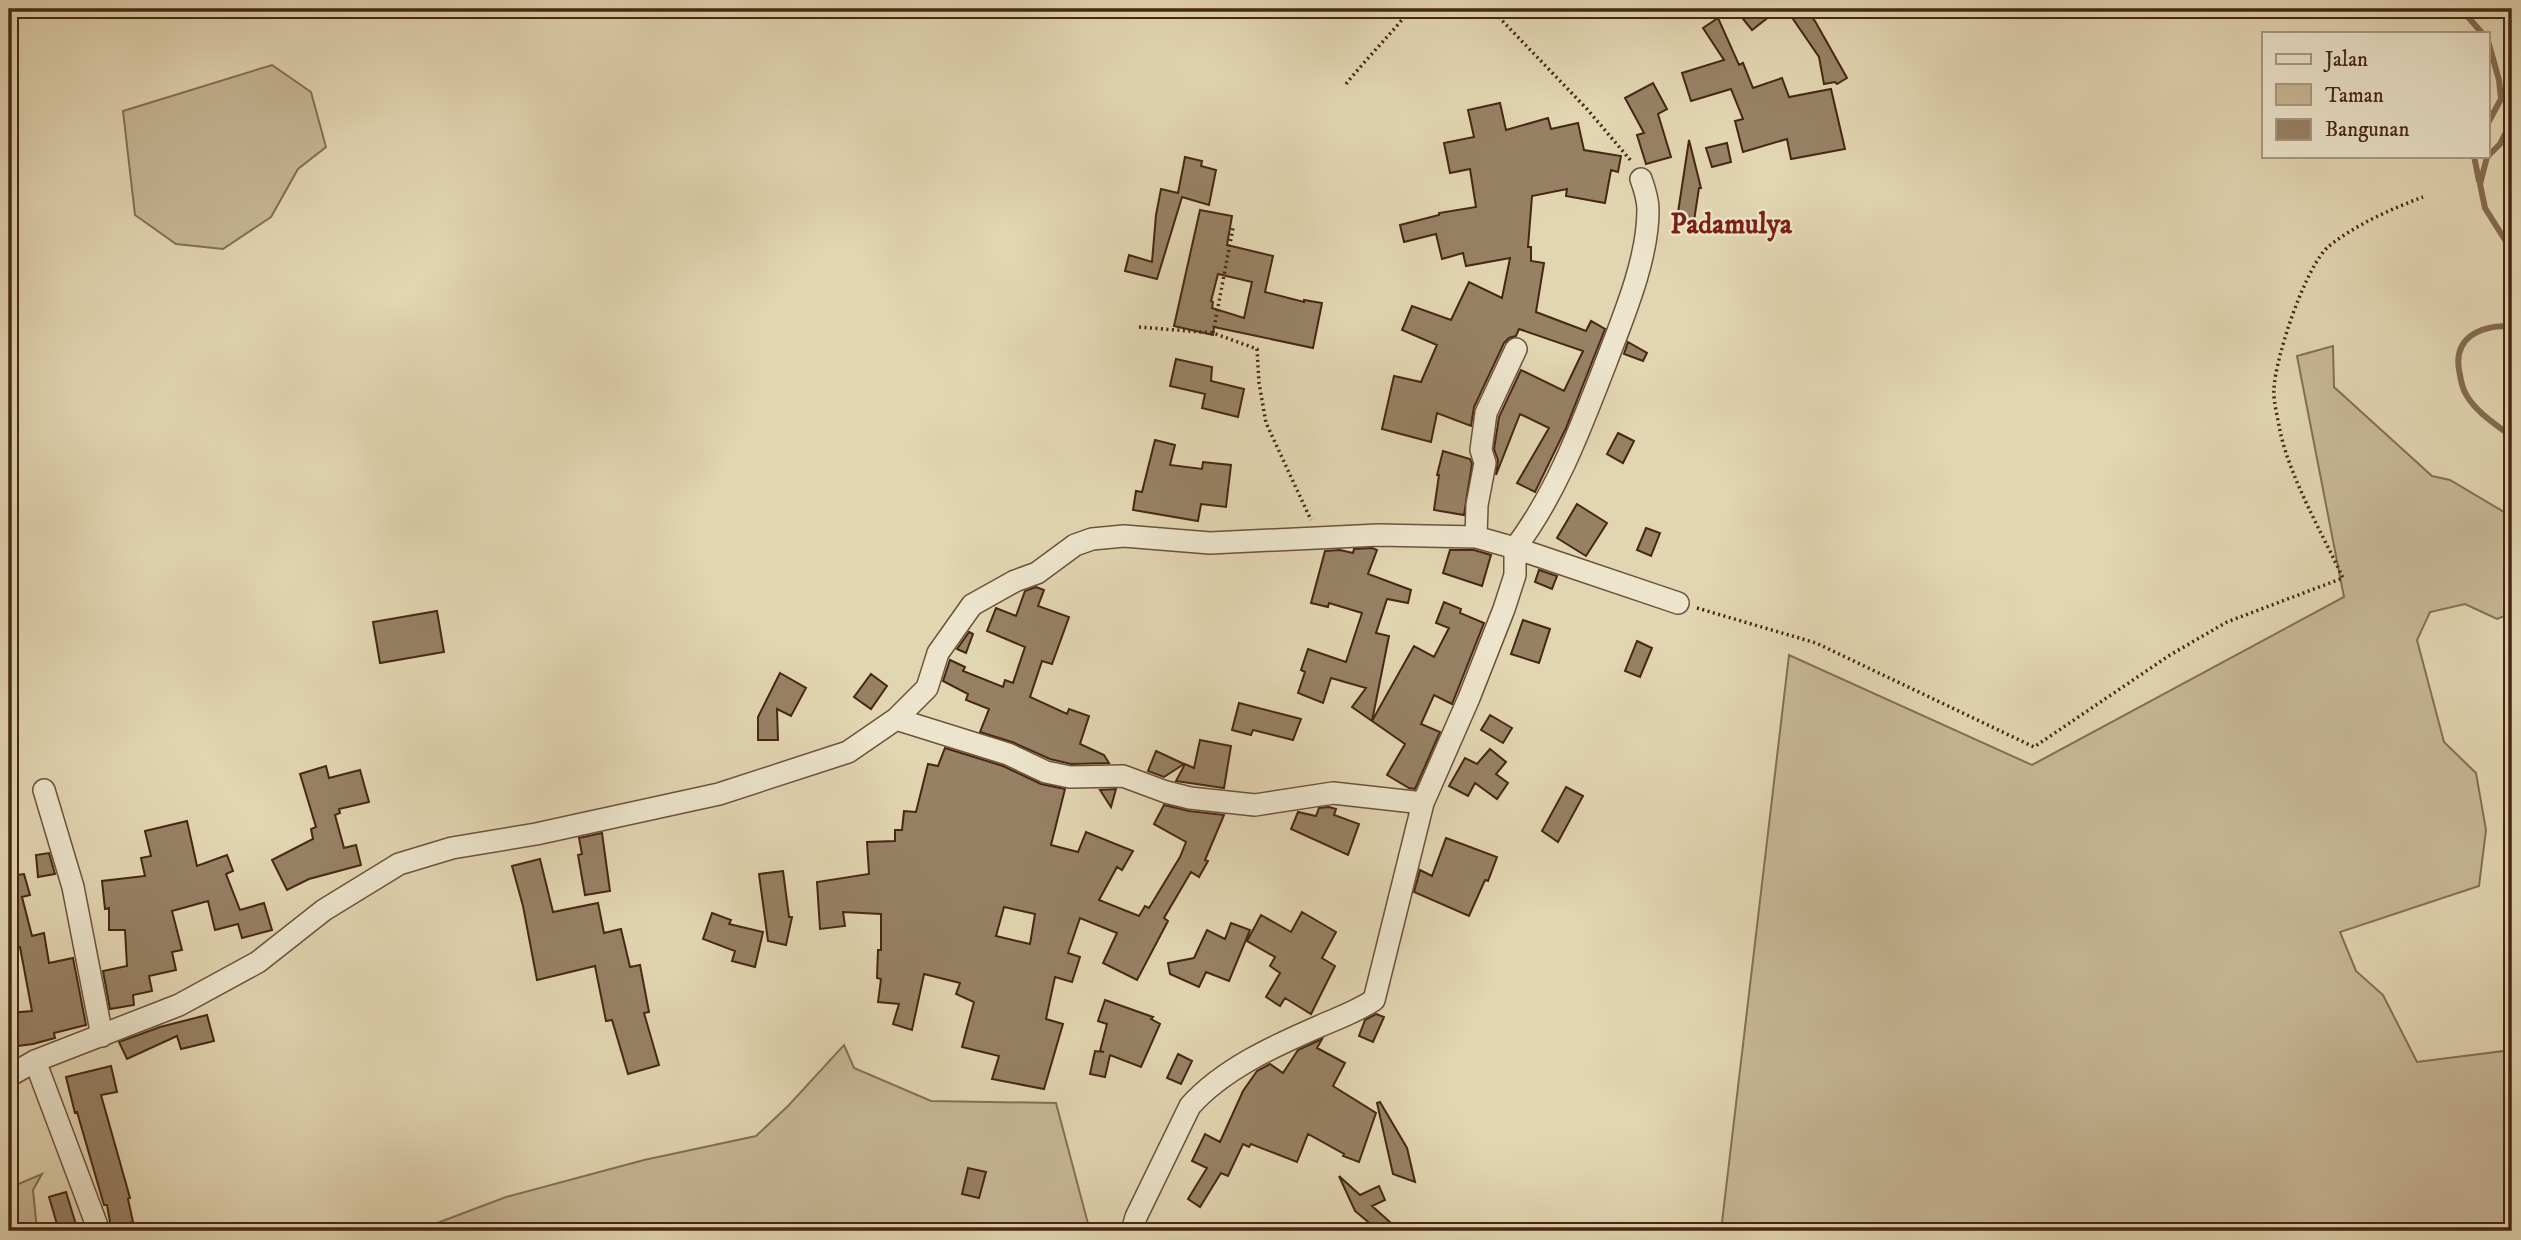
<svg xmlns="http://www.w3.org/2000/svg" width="2521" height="1240" font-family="'IM FELL DW Pica',serif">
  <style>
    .green { fill: #c7b796; stroke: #866f54; stroke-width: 2 }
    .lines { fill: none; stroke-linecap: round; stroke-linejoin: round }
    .stream { stroke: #846c51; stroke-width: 6 }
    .building { fill: #978165; stroke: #462713; stroke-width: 2; fill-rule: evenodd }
    .minor-casing { stroke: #6d523a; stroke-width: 24 }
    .path { stroke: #462713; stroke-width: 3.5; stroke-dasharray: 2 3.5; stroke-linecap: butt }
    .minor { stroke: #ece4cc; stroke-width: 21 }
    .labels { text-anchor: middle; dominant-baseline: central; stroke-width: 5; stroke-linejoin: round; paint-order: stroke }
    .quarter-label { font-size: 28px; font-weight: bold; fill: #7a1f14; stroke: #ece4cc }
  </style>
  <rect width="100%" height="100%" fill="#e2d5b1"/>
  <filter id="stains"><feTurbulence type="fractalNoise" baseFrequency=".00286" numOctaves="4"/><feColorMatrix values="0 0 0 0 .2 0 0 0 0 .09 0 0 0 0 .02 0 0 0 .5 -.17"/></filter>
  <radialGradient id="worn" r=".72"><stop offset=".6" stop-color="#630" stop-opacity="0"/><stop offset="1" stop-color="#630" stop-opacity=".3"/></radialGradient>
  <path class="green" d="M272 65 311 92 326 147 298 169 271 217 223 249 176 244 135 215 123 111Z
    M2333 346 2334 387 2432 476 2450 480 2504 512 2512 540V613L2497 619 2465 604 2430 612 2417 640 2444 742 2476 773 2486 830 2479 886 2340 932 2356 971 2383 995 2417 1062 2512 1050V1231H1721L1789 655 2032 765 2344 597 2297 356Z
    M844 1045 854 1068 931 1101 1056 1103 1090 1231H416L506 1197 644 1160 756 1136 788 1106Z
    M42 1174 33 1190 37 1231H9V1188Z"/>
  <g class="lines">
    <path class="stream" d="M2461 9 2482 33
      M2488 41 2499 80 2501 99 2488 123
      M2512 121 2500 144 2487 157 2480 184 2485 208 2512 251
      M2474 156 2479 181
      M2512 326C2479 325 2451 338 2460 375 2461 382 2463 390 2467 396 2477 413 2497 425 2512 437"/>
  </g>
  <path class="building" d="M1735 9H1779L1752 30Z
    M1806 10 1815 21 1847 78 1837 84 1835 82 1824 84 1819 57 1793 19Z
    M1718 18 1739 65 1743 63 1753 88 1782 78 1789 97 1831 89 1845 149 1791 159 1787 139 1743 152 1735 121 1743 119 1731 89 1691 101 1682 73 1724 60 1703 28Z
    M1653 83 1667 109 1658 114 1671 157 1646 164 1637 135 1644 133 1625 98Z
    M1500 103 1506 130 1548 118 1551 129 1578 123 1584 150 1621 156 1618 172 1611 170 1605 203 1566 196 1567 189 1532 196 1528 247H1531V261L1544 263 1536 312 1586 331 1591 321 1605 329 1566 428 1535 492 1517 483 1549 428 1520 414 1496 475 1498 460 1494 449 1499 417 1521 370 1564 391 1583 351 1519 329 1516 336 1509 338 1504 343 1474 407 1471 426 1437 413 1431 442 1382 429 1394 376 1421 382 1437 345 1402 330 1412 306 1451 320 1469 282 1502 298 1510 258 1466 266 1463 253 1442 259 1436 234 1404 242 1400 225 1439 215V213L1476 207 1470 169 1450 173 1444 143 1474 137 1468 110Z
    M1689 140 1701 188H1699L1694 221 1677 219Z
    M1727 143 1731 162 1712 167 1706 148Z
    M1185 157 1202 161 1201 166 1216 170 1209 205 1182 197 1157 279 1125 271 1129 255 1152 262 1156 215 1161 189 1178 193Z
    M1200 210 1232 216 1227 245 1273 256 1265 292 1304 302V300L1322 303 1313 348 1214 327 1213 335 1174 326ZM1218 274 1252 282 1244 318 1212 308 1213 302 1211 301Z
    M1628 342 1647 353 1643 361 1624 354Z
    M1176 359 1212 367 1211 381 1244 389 1238 417 1202 408 1205 394 1170 386Z
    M1618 433 1634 441 1623 463 1607 454Z
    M1155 440 1175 445 1170 465 1202 469 1203 462 1231 465 1226 507 1201 504 1198 521 1133 510 1136 491 1142 492Z
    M1443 451 1470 459 1472 464 1464 515 1434 510 1439 475H1437Z
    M1577 504 1607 523 1586 556 1557 538Z
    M1646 528 1660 533 1651 556 1637 550Z
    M1372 548 1377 550 1368 574 1411 590 1408 603 1387 599 1376 633 1389 636 1372 721 1414 646 1434 657 1449 628 1436 623 1444 602 1461 609 1460 613 1484 623 1452 704 1434 695 1421 724 1440 732 1415 789 1409 788 1387 775 1405 744 1352 707 1366 688 1331 678 1323 703 1298 693 1305 672 1301 670 1308 649 1346 662 1362 613 1329 603 1328 607 1311 603 1325 551 1340 550 1353 553 1354 549Z
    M1450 550H1474L1491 555 1482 586 1443 573Z
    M1539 570 1557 576 1552 589 1535 582Z
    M1036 587 1044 590 1038 606 1069 617 1052 664 1042 661 1030 697 1067 714 1069 709 1089 716 1080 744 1104 755 1109 763 1071 764 1050 759 1012 742 980 732 989 709 966 700 968 694 943 681 950 660 965 667 963 671 1003 687 1005 680 1013 683 1025 647 987 631 996 608 1016 616 1025 591Z
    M437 611 444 652 380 663 373 622Z
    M1523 620 1550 629 1539 663 1511 654Z
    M969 632 973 634 966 653 957 649Z
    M1637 641 1652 648 1640 677 1625 671Z
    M780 673 806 688 791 716 777 709 778 740H758V717Z
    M871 674 887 686 871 709 854 697Z
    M1239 703 1301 719 1293 740 1253 730 1251 735 1232 730Z
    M1490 715 1512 728 1503 743 1481 730Z
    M1200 740 1231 746 1224 788 1176 781 1185 764 1194 768Z
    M945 748 1003 766 1041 784 1065 789 1051 845 1078 852 1086 832 1133 851 1122 870 1117 867 1099 900 1139 916 1145 906 1149 908 1180 857 1186 842 1154 824 1164 805 1189 811 1224 815 1205 860 1208 861 1199 877 1191 872 1164 918 1168 921 1137 980 1103 963 1117 933 1080 918 1068 953 1080 957 1072 982 1055 977 1046 1019 1063 1024 1044 1089 992 1079 999 1056 962 1047 974 1002 956 994 960 983 924 974 912 1030 893 1024 899 1004 878 1002 881 979 877 978 878 950H881V914L843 912 845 926 820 929 817 882 869 874 867 842 895 841V830H902L904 811 916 812 928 764 938 766ZM1004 907 1035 914 1030 944 996 936Z
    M1490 749 1506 762 1496 774 1508 783 1497 799 1475 783 1468 796 1449 786 1465 758 1477 764Z
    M1156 751 1184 764 1164 777 1148 771Z
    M326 766 329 778 360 770 369 802 339 809 340 813 335 815 344 848 356 845 361 865 309 879 287 890 272 860 313 839 311 829 316 827 300 774Z
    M1566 787 1583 796 1558 842 1542 831Z
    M1116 789 1111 807 1100 790Z
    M1329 807 1336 809 1334 815 1359 824 1348 855 1291 829 1298 812 1316 816 1319 808Z
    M187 821 197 866 227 855 233 871 226 874 240 910 264 903 272 930 242 938 238 924 215 930 208 901 172 911 182 950 172 952 176 970 149 976 152 991 133 995 134 1005 110 1009 103 971 127 966 125 930H109V908L105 909 102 881 145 876 141 858 151 856 145 831Z
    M602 833 610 891 585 895 578 855 582 854 579 838Z
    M1446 838 1497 857 1488 881 1485 880 1469 916 1414 892 1420 870 1432 876Z
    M49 853 55 874 38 877 36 855Z
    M540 859 553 912 598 903 604 933 621 929 630 967 640 965 649 1012 644 1013 659 1065 628 1074 612 1020 606 1021 595 966 537 980 523 906 512 866Z
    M14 865 17 875 24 874 30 895 22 897 32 936 44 933 49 963 73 958 86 1025 54 1033 55 1038 33 1044 9 1047V1013L32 1011 20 947 9 949V866Z
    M783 871 789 917H792L786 945 768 941 759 874Z
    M1302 912 1336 932 1322 958 1335 966 1311 1014 1285 998 1280 1006 1266 997 1280 973 1270 966 1275 957 1247 941 1261 915 1291 932Z
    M712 913 731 920 729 924 763 932 755 967 732 961 735 951 703 939Z
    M1231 923 1250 930 1229 981 1206 972 1199 987 1170 974 1168 963 1194 958 1207 930 1225 939Z
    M1105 1000 1153 1017 1151 1019 1160 1024 1141 1067 1110 1055 1105 1077 1090 1074 1095 1051 1104 1052 1100 1051 1107 1024 1098 1021Z
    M1376 1014 1384 1017 1373 1042 1359 1036 1365 1020Z
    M207 1015 214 1041 181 1049 177 1036 127 1059 119 1042 160 1027Z
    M1322 1039 1317 1048 1345 1063 1333 1086 1376 1113 1359 1162 1343 1156 1344 1154 1308 1134 1297 1162 1251 1144 1249 1147 1243 1144 1228 1176 1221 1173 1200 1207 1188 1199 1207 1168 1192 1161 1205 1134 1220 1142 1243 1091 1257 1071 1270 1064 1283 1073 1298 1050Z
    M1178 1054 1192 1061 1181 1084 1167 1078Z
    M111 1066 117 1092 101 1095 130 1198 128 1199 133 1222 111 1227 107 1205H104L77 1112 75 1113 66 1077Z
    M1380 1102 1407 1148 1415 1182 1393 1174 1377 1103Z
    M968 1168 986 1172 979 1198 962 1194Z
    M1339 1176 1360 1195 1379 1186 1385 1200 1372 1206 1400 1231H1379L1355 1211Z
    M66 1192 78 1231H59L49 1197Z"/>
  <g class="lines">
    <defs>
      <path id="minor" d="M1641 179C1645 190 1648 199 1648 210 1648 259 1624 315 1607 360 1582 424 1557 493 1515 548L1678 603
        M1476 537 1477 505 1485 463 1481 450 1486 413 1516 349
        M896 719 1008 754 1046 772 1070 777 1123 776 1166 792 1190 798 1255 805 1333 793 1423 803
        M44 790 73 887 102 1036
        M35 1061 99 1231
        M9 1076 35 1061 179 1005 258 962 324 910 399 864 452 848 536 834 719 794 848 752 896 719 927 688 938 653 972 605 1015 581 1037 573 1075 545 1092 539 1124 536 1210 543 1378 535 1476 537 1515 548V575L1504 609 1469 698 1423 803 1374 1000C1356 1012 1338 1018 1320 1026 1274 1046 1223 1069 1190 1106L1136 1217 1132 1231"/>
    </defs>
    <use href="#minor" class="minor-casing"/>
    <path class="path" d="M1491 9 1587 109 1632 162
      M1346 84C1367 58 1390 35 1411 9
      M1139 327 1213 333 1257 349 1259 383 1266 423 1311 520
      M1213 333 1233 228
      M1697 608 1816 643 2034 747 2170 655 2227 622 2343 578C2321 531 2291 480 2280 431 2278 418 2273 401 2274 389 2275 358 2306 265 2329 246 2357 224 2391 209 2423 197"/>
    <use href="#minor" class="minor"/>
  </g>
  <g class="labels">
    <g class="quarter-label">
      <text x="1731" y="224">Padamulya</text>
    </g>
  </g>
  <rect width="2521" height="1240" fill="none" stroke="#e2d5b1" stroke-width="35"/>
  <rect x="10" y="10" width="2500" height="1219" fill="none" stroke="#462713" stroke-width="3.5"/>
  <rect x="18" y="18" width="2486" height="1205" fill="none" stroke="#462713" stroke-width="2"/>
  <rect x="2262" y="32" width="228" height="126" fill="#ece4cc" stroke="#aa9882" stroke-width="2"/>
  <rect x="2276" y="54" width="35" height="10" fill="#ece4cc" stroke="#aa9882" stroke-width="2"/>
  <text x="2325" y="66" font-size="21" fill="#462713">Jalan</text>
  <rect x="2276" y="84" width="35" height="21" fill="#c7b796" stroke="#aa9882" stroke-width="2"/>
  <text x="2325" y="102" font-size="21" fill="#462713">Taman</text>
  <rect x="2276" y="119" width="35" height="21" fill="#978165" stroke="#aa9882" stroke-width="2"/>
  <text x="2325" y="136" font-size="21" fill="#462713">Bangunan</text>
  <rect width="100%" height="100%" filter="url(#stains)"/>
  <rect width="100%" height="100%" fill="url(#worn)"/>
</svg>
